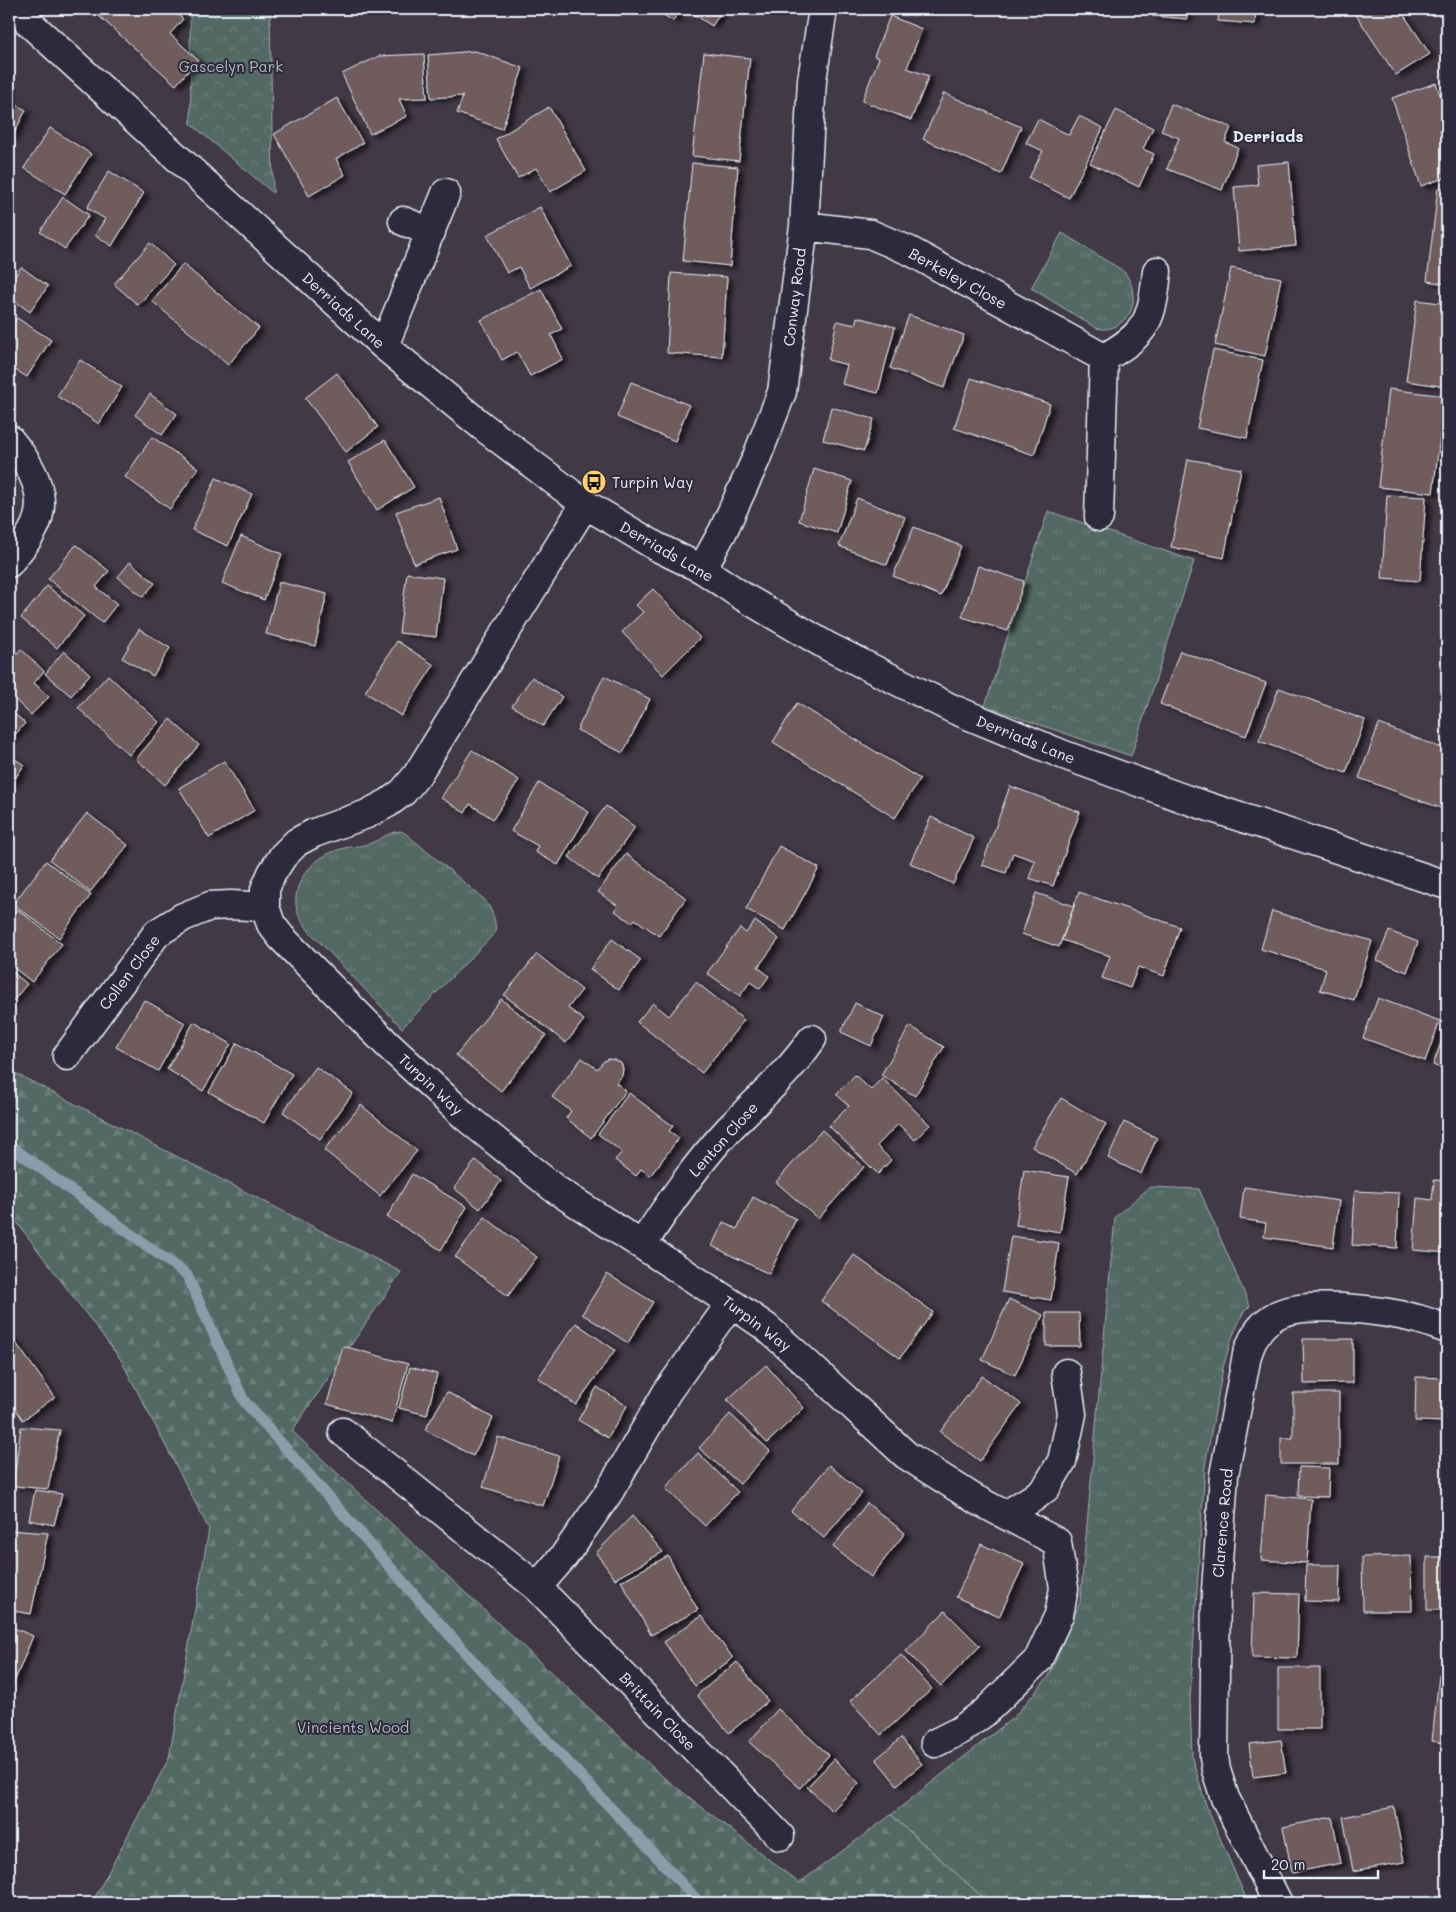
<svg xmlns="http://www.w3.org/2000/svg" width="1456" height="1912" font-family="Mali,sans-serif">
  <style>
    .grass { fill: url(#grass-tufts); stroke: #9eadae }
    .forest { fill: url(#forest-firs); stroke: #9eadae }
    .park { fill: url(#park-crowns); stroke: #9eadae }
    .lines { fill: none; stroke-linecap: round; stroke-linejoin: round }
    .stream { stroke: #8b9cab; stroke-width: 11 }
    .building { fill: #6f5c5c; stroke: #e8f1f8; filter: url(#shadow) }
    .minor-casing { stroke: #e8f1f8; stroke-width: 31 }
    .minor { stroke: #2f2a3d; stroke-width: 28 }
    .labels { text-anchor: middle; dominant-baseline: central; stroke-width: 4; stroke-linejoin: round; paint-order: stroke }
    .park-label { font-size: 15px; fill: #acbbbc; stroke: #2f2a3d }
    .street-label { font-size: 15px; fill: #e8f1f8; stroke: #2f2a3d }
    .poi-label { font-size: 15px; fill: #e8f1f8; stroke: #2f2a3d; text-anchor: start }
    .neighbourhood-label { font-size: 16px; font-weight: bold; fill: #e8f1f8; stroke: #2f2a3d }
  </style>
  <defs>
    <pattern id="grass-tufts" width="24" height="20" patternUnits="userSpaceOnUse" patternTransform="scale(1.25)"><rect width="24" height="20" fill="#536963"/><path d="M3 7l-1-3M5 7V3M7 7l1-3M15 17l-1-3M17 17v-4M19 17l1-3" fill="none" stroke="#6c7f7a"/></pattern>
    <pattern id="forest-firs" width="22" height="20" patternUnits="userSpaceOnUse" patternTransform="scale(1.25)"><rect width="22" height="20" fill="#536963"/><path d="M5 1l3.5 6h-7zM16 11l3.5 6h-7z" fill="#6c7f7a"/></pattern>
    <pattern id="park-crowns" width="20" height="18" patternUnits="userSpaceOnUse" patternTransform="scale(1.25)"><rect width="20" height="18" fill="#536963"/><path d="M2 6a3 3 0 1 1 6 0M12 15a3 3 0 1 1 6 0" fill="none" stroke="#6c7f7a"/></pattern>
    <filter id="shadow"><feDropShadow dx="5.5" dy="3" stdDeviation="2.5" flood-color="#0009"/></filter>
  </defs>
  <rect width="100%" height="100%" fill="#423946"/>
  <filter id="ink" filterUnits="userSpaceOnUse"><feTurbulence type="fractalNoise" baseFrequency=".02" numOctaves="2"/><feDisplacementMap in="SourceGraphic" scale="10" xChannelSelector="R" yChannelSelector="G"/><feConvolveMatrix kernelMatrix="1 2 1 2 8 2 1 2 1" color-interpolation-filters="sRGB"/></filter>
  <g filter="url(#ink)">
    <path class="grass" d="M1062 233C1077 242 1091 251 1105 260 1112 264 1120 268 1125 273 1134 284 1137 306 1127 317 1118 327 1110 331 1096 328L1031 288Z
      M1048 511 1194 561 1131 756 985 706Z
      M400 831 405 833 485 900C492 911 497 920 495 933L402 1028 309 931C305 925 299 918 297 911 290 882 314 856 341 849 349 846 357 847 364 845 377 843 387 832 400 831Z
      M1150 1187 1199 1189 1250 1306 1243 1313 1231 1340 1223 1368 1205 1466 1190 1698 1192 1758 1207 1808 1248 1903H989L891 1815 1014 1717 1049 1676 1080 1602 1115 1217Z"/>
    <path class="forest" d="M9 1070 401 1272 292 1431 662 1776 799 1883 891 1815 989 1903H92L169 1758 209 1529 121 1360 9 1212Z"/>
    <path class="park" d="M190 9H270L273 193 191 124Z"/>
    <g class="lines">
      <path class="stream" d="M9 1145 187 1275 244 1401 470 1658 700 1903"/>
    </g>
    <path class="building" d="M91 9H172L183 19 170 34 198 60 176 85Z
      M654 9H681L673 21Z
      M685 9H723L712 26Z
      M908 9H927L926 13Z
      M1153 9H1188L1187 19 1152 16Z
      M1219 9H1256L1255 24 1218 21Z
      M1352 9H1400L1430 54 1396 75Z
      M890 16 922 29 907 68 929 76 911 120 862 101 879 58 874 56Z
      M475 51 523 68 502 129 457 113 463 96 431 98 428 55Z
      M704 53 750 58 739 161 692 156Z
      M424 54 427 98 399 99 407 116 370 134 342 74 379 56Z
      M1436 83 1447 115V177L1421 186 1392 98Z
      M944 93 1021 127 1001 174 923 139Z
      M337 98 363 143 336 159 345 175 309 196 274 134Z
      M9 101 26 110 9 143Z
      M1171 104 1231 127 1225 142 1238 148 1222 190 1167 169 1179 138 1161 131Z
      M549 107 586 171 550 192 536 168 518 178 496 139Z
      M1116 110 1153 128 1143 149 1154 154 1139 187 1090 163Z
      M1079 116 1103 128 1069 198 1029 178 1043 151 1026 143 1038 119 1069 135Z
      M50 128 91 154 65 194 24 168Z
      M1289 162 1296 246 1239 251 1234 187 1258 185 1256 165Z
      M692 163 738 167 730 266 683 261Z
      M109 171 144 193 112 246 95 235 105 219 87 208Z
      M1438 188 1447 189V284L1427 281Z
      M63 197 89 215 65 249 40 232Z
      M540 207 571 266 530 288 519 267 507 273 487 235Z
      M150 243 174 265 138 305 114 284Z
      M183 264 259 328 228 365 152 301Z
      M21 267 48 286 30 312 9 297V285Z
      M1231 268 1281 278 1265 356 1215 345Z
      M671 273 727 277 722 357 667 353Z
      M541 289 562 329 551 335 563 359 530 376 517 352 502 360 481 320Z
      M1417 300 1447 304V387L1406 381Z
      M909 315 964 335 944 388 890 368Z
      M857 317 895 327 878 393 842 384 847 365 828 360 837 321 855 325Z
      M17 318 51 340 27 377 9 366V331Z
      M1213 350 1263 360 1247 438 1197 428Z
      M80 360 122 387 99 424 57 396Z
      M337 373 378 427 346 452 305 398Z
      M971 378 1050 404 1034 455 954 428Z
      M631 382 689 405 675 441 617 417Z
      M1389 389 1445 396 1433 493 1378 487Z
      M150 394 177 414 162 435 135 415Z
      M831 407 874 419 864 451 823 440Z
      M152 437 198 468 170 509 125 477Z
      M385 440 414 487 377 510 348 462Z
      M1188 459 1241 469 1224 558 1171 547Z
      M814 469 852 481 837 533 799 521Z
      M216 478 252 494 228 546 192 530Z
      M1387 495 1426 497 1420 581 1382 578Z
      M439 497 457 549 414 564 396 512Z
      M857 498 905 517 887 565 839 546Z
      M914 527 961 546 941 596 893 576Z
      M241 536 282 554 264 600 222 583Z
      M76 545 109 571 96 587 117 604 102 623 48 579Z
      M130 562 155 583 143 597 118 577Z
      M978 566 1024 581 1008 631 962 617Z
      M407 573 443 578 436 637 399 633Z
      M279 582 327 594 315 646 266 634Z
      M47 586 84 616 57 648 21 618Z
      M653 589 700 638 663 675 622 632 643 612 636 605Z
      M139 629 170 648 153 676 122 658Z
      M397 641 434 665 401 716 365 692Z
      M21 649 44 671 34 683 49 697 31 715 9 694V662Z
      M64 651 90 674 71 696 45 674Z
      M1180 651 1266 683 1246 736 1160 704Z
      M108 675 159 722 129 755 78 708Z
      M604 676 650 699 623 753 577 730Z
      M532 677 562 697 543 726 512 706Z
      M1279 688 1365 720 1346 773 1259 741Z
      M797 703 920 779 895 818 773 742Z
      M9 709 25 723 10 741 9 740Z
      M170 719 199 745 165 785 136 759Z
      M1379 724 1447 750V806L1446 810 1359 778Z
      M472 750 519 780 493 819 470 804 465 813 441 798Z
      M9 755 24 765 9 788Z
      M224 761 255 810 209 838 179 788Z
      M539 783 589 812 558 865 535 852 538 846 511 831Z
      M1010 786 1080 812 1053 886 1029 878 1035 861 1013 853 1006 873 982 865Z
      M606 806 635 827 598 879 569 857Z
      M87 813 128 845 90 892 50 860Z
      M931 817 974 838 953 884 910 863Z
      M779 846 819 868 785 930 746 909Z
      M626 854 686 898 659 936 635 919 632 923 615 911 618 906 598 892Z
      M46 861 91 895 59 938 13 904Z
      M1079 892 1180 927 1164 976 1138 967 1130 988 1102 978 1110 956 1062 940Z
      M1036 893 1074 906 1059 947 1022 934Z
      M17 909 62 944 32 982 9 964V920Z
      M1272 911 1372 941 1354 1000 1320 990 1326 969 1261 949Z
      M755 921 779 939 758 967 769 976 760 989 750 982 740 996 707 973 740 928 746 933Z
      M1389 931 1418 942 1407 972 1377 960Z
      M612 939 641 960 619 990 590 969Z
      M537 954 582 990 568 1008 584 1020 566 1043 504 995Z
      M9 969 27 984 9 1006Z
      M696 982 744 1020 702 1073 637 1022 653 1003 669 1016Z
      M1378 998 1440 1021 1425 1061 1363 1038Z
      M501 999 546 1035 501 1091 456 1055Z
      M144 1000 185 1023 158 1071 116 1047Z
      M855 1003 884 1017 871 1046 841 1032Z
      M194 1022 231 1044 203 1091 167 1069Z
      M910 1026 944 1047 915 1096 881 1075Z
      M1447 1026V1071L1433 1065Z
      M237 1043 292 1074 264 1123 209 1092Z
      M582 1058 597 1069 604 1061 608 1059 615 1060 621 1063 623 1069 622 1076 616 1083 626 1091 591 1138 566 1118 571 1111 552 1097Z
      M316 1067 353 1093 320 1139 283 1112Z
      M855 1075 871 1090 882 1078 930 1125 915 1140 898 1124 877 1146 891 1160 878 1174 829 1126 849 1106 836 1094Z
      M629 1093 673 1126 669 1131 679 1138 650 1176 641 1169 636 1176 615 1160 622 1152 598 1134Z
      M1061 1098 1106 1124 1077 1174 1032 1147Z
      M361 1105 417 1151 380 1196 324 1150Z
      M1124 1122 1157 1138 1141 1174 1108 1158Z
      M822 1130 864 1167 818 1219 776 1182Z
      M476 1160 501 1181 480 1209 454 1188Z
      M1024 1170 1069 1177 1060 1232 1016 1225Z
      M412 1174 467 1207 441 1250 387 1217Z
      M1434 1180 1447 1181V1253L1413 1250 1417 1198 1432 1200Z
      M1244 1187 1339 1201 1333 1247 1264 1237 1266 1223 1240 1219Z
      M1355 1191 1399 1193 1397 1248 1352 1245Z
      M753 1197 796 1219 769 1274 712 1246 723 1222 737 1229Z
      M485 1217 537 1257 508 1296 455 1257Z
      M1011 1236 1059 1243 1051 1300 1002 1292Z
      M854 1255 933 1312 900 1358 821 1301Z
      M607 1274 653 1302 628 1343 582 1314Z
      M1009 1299 1043 1315 1015 1375 982 1360Z
      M1046 1313H1079L1080 1346H1046Z
      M576 1323 615 1350 576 1405 538 1378Z
      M11 1336 55 1397 23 1420 9 1399V1338Z
      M1303 1339H1353V1383L1304 1384Z
      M343 1346 408 1364 392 1423 327 1404Z
      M766 1365 804 1408 767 1443 727 1400Z
      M410 1367 437 1374 427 1415 399 1408Z
      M982 1376 1021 1404 980 1461 940 1432Z
      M1416 1377 1447 1378V1422L1415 1421Z
      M597 1387 627 1406 608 1438 578 1420Z
      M447 1392 493 1418 473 1456 425 1430Z
      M1293 1393H1339V1464H1281V1438H1293Z
      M730 1414 770 1451 740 1484 699 1448Z
      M21 1427 60 1430 48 1489 13 1486Z
      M498 1437 559 1456 543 1506 483 1487Z
      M698 1453 738 1492 705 1526 665 1488Z
      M829 1465 862 1493 824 1538 791 1511Z
      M1299 1467 1329 1468 1328 1497 1298 1496Z
      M35 1490 62 1494 54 1525 29 1520Z
      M1266 1495 1311 1499 1307 1563 1261 1560Z
      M867 1503 905 1533 871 1577 833 1547Z
      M632 1516 663 1552 615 1579 596 1553Z
      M9 1530 48 1533 31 1614 9 1610Z
      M981 1544 1024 1564 999 1617 956 1597Z
      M668 1556 698 1610 651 1635 621 1581Z
      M1411 1556 1412 1611H1363L1362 1557Z
      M1427 1557H1447V1619H1445V1610H1427Z
      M1306 1565H1340L1339 1602 1305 1601Z
      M1254 1593 1299 1594 1297 1658 1252 1657Z
      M945 1611 980 1646 941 1686 906 1651Z
      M701 1616 733 1658 695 1686 664 1642Z
      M9 1626 33 1636 9 1695Z
      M901 1655 932 1689 881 1735 850 1701Z
      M737 1662 768 1701 729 1733 697 1695Z
      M1278 1668H1320V1729H1278Z
      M1439 1675 1447 1676V1743L1432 1741Z
      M778 1709 829 1755 800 1788 749 1742Z
      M901 1738 922 1764 897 1785 876 1759Z
      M1281 1740 1286 1773 1253 1777 1249 1744Z
      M834 1759 859 1783 832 1811 807 1787Z
      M1394 1807 1404 1862 1353 1871 1343 1817Z
      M1332 1817 1341 1863 1292 1873 1283 1827Z"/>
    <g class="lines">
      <defs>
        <path id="minor" d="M14 9 384 346 482 426 585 504 657 547 702 569 742 596 827 646 953 709 1064 755 1188 800 1447 885
          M403 221 431 232
          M804 226 870 234 910 251 1104 358 1099 517
          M384 346 446 193
          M1104 358C1148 333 1152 320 1157 271
          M9 439C31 465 52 498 32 532 26 543 16 553 9 563
          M585 504 417 775 403 792 388 803 367 814 314 833 297 842 283 856 272 873 265 889V907L271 924 281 937 388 1045 467 1118 555 1189 731 1303 766 1327 801 1358 906 1455 975 1499 1057 1542 1064 1588 1059 1615 1038 1660 985 1712 961 1730 935 1743
          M702 569 723 531 756 459 782 392 804 226 812 80 823 9
          M67 1056 157 933 183 917 210 906 231 905 265 907
          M642 1245C668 1205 696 1164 729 1129 757 1100 789 1073 812 1039
          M731 1303 667 1392 609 1492 564 1556 537 1587 780 1836
          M343 1432 537 1587
          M1006 1515 1033 1498 1046 1488 1062 1461 1072 1414 1066 1373
          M1278 1903 1225 1798 1216 1770 1214 1757 1216 1590 1224 1475 1247 1355C1252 1340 1258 1327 1272 1318 1299 1298 1386 1311 1418 1319 1428 1322 1438 1326 1447 1329"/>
      </defs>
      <use href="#minor" class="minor-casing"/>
      <use href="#minor" class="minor"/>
    </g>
  </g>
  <defs>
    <symbol id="bus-disc" viewBox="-11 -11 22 22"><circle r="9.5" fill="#ffd166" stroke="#2f2a3d"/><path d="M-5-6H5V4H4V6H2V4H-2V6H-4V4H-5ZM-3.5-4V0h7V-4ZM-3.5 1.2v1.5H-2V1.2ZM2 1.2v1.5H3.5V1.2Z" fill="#111"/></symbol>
  </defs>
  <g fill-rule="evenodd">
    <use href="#bus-disc" x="580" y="468" width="28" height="28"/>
  </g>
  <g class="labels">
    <g class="park-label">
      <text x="231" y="66">Gascelyn Park</text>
      <text x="353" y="1727">Vincients Wood</text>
    </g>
    <g class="street-label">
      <text transform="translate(958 278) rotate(29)">Berkeley Close</text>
      <text transform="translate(794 297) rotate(-83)">Conway Road</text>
      <text transform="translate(344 310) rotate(42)">Derriads Lane</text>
      <text transform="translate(667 551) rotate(30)">Derriads Lane</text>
      <text transform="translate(1026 739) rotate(22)">Derriads Lane</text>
      <text transform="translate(129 972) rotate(-53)">Collen Close</text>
      <text transform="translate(431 1084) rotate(43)">Turpin Way</text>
      <text transform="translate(723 1139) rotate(-48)">Lenton Close</text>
      <text transform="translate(757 1323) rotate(37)">Turpin Way</text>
      <text transform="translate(1222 1523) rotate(-85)">Clarence Road</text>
      <text transform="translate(658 1711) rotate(46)">Brittain Close</text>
    </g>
    <g class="poi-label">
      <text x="612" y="482">Turpin Way</text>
    </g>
    <g class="neighbourhood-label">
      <text x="1268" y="135">Derriads</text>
    </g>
  </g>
  <rect width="1456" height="1912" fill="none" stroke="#2f2a3d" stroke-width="30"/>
  <rect x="15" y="15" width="1426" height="1882" fill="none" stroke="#e8f1f8" stroke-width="2" filter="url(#ink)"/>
  <path d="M1264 1870v8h114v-8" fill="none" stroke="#e8f1f8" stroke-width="2.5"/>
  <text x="1271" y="1870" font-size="15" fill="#e8f1f8" stroke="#2f2a3d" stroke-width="4" paint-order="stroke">20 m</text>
</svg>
